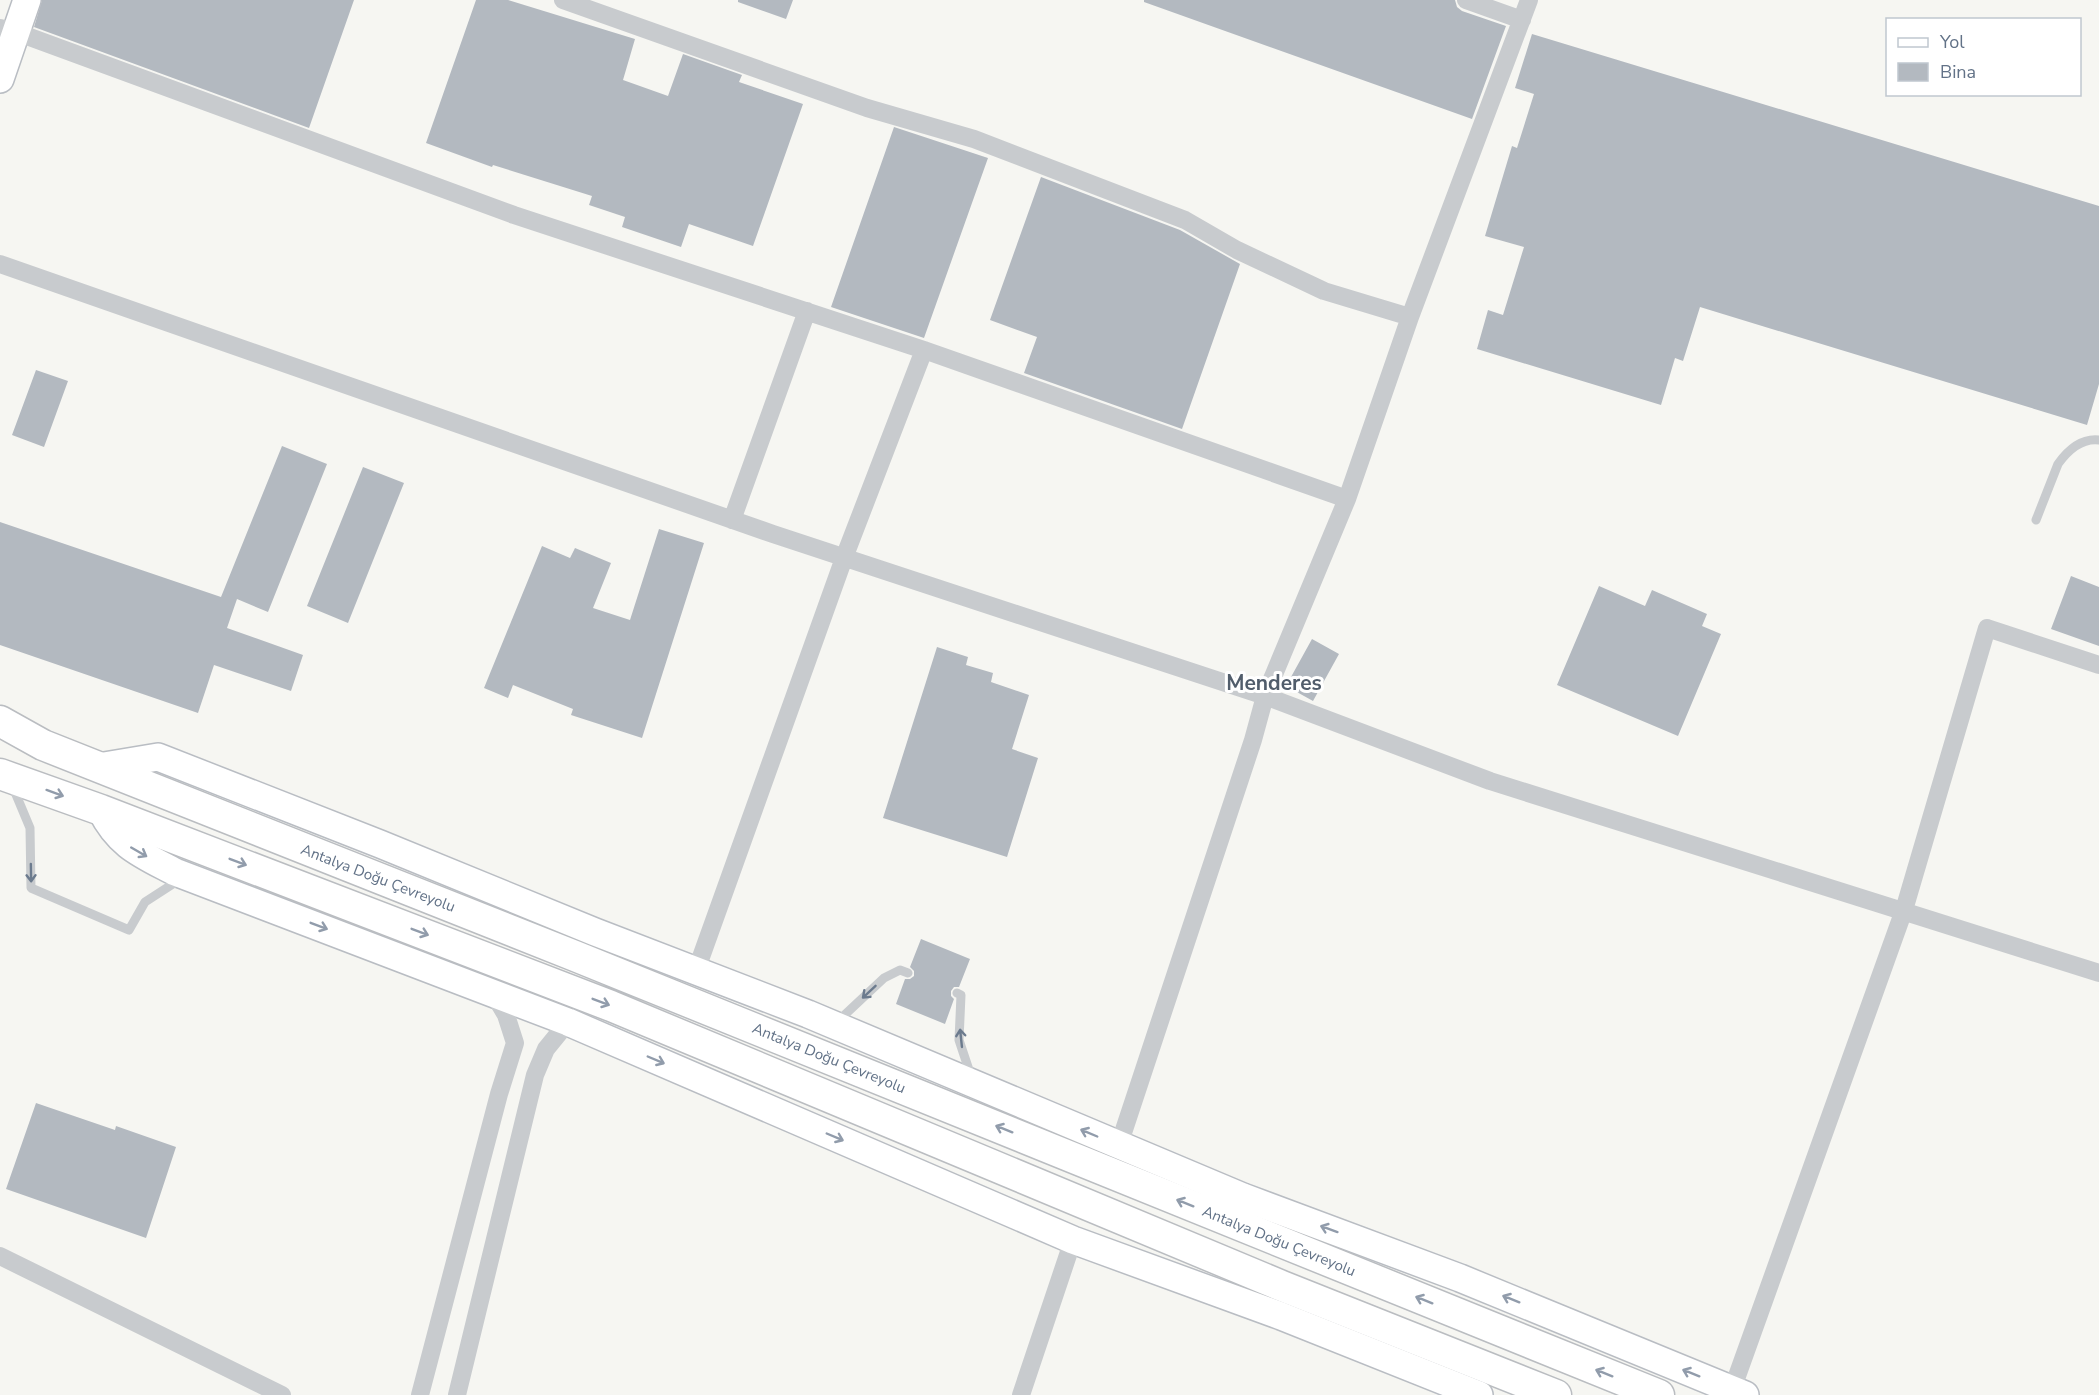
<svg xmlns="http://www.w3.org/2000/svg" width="2099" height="1395" font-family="'Nunito Sans',sans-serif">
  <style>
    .building { fill: #b3b9c0 }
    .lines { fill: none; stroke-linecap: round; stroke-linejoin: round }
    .secondary-casing { stroke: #b9bdc3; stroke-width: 30 }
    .primary-casing { stroke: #babdc1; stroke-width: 33 }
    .lane { stroke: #c8cbce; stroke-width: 9 }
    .street { stroke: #c8cbce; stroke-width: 18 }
    .secondary { stroke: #fff; stroke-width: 27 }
    .primary { stroke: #fff; stroke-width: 30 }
    .oneway { stroke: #919cab }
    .oneway2 { stroke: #6c7b8e }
    .labels { text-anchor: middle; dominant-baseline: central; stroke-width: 6; stroke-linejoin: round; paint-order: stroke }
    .street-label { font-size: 15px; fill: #627287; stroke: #fff }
    .district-label { font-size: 21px; font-weight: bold; fill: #515d6b; stroke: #fff }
  </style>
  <rect width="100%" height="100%" fill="#f6f6f2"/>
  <path class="building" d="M42 0H354L309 128 34 27Z
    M476 0H508L635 39 623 80 668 96 683 54 742 75 739 82 803 104 753 246 689 224 681 247 622 227 625 217 589 205 592 196 493 165 492 167 426 143Z
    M738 0H793L786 19 738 2Z
    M1144 0H1455L1457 7 1462 11 1506 26 1472 119 1144 2Z
    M1532 34 2099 206V384L2087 425 1700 307 1683 361 1675 358 1661 405 1477 349 1488 310 1503 315 1524 247 1485 236 1512 146 1517 148 1534 94 1515 88Z
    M894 127 988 158 924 338 831 307Z
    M1041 177 1180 230 1240 264 1182 429 1024 373 1037 337 990 320Z
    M36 370 68 381 44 447 12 435Z
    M282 446 327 464 268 612 237 599 227 628 303 655 291 691 214 665 198 713 0 645V522L221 597Z
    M363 467 404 483 348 623 307 606Z
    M659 529 704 543 642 738 571 715 573 709 513 685 508 698 484 688 542 546 570 558 575 548 611 563 593 608 630 620Z
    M2071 576 2099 587V646L2051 629Z
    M1599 586 1645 606 1652 590 1707 614 1702 626 1721 634 1678 736 1557 685Z
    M1312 639 1339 654 1313 701 1286 686Z
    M937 647 968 657 966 665 993 673 991 682 1029 695 1012 749 1038 758 1007 857 883 818Z
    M921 939 970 959 959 987H954L951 991V996L954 999 945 1024 896 1004 905 979H910L914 976V971L910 967Z
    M36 1103 115 1130 116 1126 176 1147 146 1238 6 1189Z"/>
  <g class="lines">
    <defs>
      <path id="secondary" d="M0 79 27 0
        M98 767 158 757 380 844 595 932 808 1014 1243 1197 1460 1278 1745 1395
        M101 810C119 846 141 854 175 872L568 1022 1073 1240 1281 1316 1479 1395"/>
      <path id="primary" d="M0 721 43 745 575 956 1659 1395
        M0 774 101 810 611 1006 1282 1286 1556 1395"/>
    </defs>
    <use href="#secondary" class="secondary-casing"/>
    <use href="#primary" class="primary-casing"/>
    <path class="lane" d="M2036 520 2058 464C2068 450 2082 438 2099 440
      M12 785 30 828 31 888 129 930 145 902 179 880
      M957 993 961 995 959 1040 971 1076
      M837 1022 884 978 900 970 908 973"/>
    <path class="street" d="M563 0 867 108 974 139 1185 220 1237 250 1324 291 1410 317
      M1466 0 1522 20
      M0 28 16 32 514 215 924 350 1347 499
      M0 264 773 534 1265 696 1490 781 2099 973
      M732 520 807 311
      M696 971 844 558 924 350
      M1119 1145 1253 740 1265 696 1347 499 1410 317 1529 0
      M0 1256 282 1395
      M1732 1390 1904 910 1987 628 2099 665
      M420 1395 499 1094 515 1043 506 1015 493 993
      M457 1395 535 1075 546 1049 568 1022
      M1021 1395 1073 1240"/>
    <use href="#secondary" class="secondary"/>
    <use href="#primary" class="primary"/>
  </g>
  <defs><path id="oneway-shaft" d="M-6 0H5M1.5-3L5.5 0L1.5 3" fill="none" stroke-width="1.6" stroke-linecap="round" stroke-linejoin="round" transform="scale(1.5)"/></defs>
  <g class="oneway">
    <use href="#oneway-shaft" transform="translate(55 793) rotate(20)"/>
    <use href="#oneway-shaft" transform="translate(139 852) rotate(30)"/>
    <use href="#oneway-shaft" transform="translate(238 862) rotate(21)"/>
    <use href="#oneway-shaft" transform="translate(319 926) rotate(21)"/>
    <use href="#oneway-shaft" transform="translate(420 932) rotate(21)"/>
    <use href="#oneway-shaft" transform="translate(601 1002) rotate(21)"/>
    <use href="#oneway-shaft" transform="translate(656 1060) rotate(23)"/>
    <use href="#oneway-shaft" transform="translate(1004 1129) rotate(-158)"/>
    <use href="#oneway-shaft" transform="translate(1089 1133) rotate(-157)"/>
    <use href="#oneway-shaft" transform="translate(835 1137) rotate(23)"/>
    <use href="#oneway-shaft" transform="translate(1185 1203) rotate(-158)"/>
    <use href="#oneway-shaft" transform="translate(1329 1229) rotate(-160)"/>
    <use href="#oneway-shaft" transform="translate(1511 1299) rotate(-158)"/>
    <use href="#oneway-shaft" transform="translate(1424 1300) rotate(-158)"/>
    <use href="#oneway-shaft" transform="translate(1604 1373) rotate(-158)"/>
    <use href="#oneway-shaft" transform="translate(1691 1373) rotate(-158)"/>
  </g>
  <g class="oneway2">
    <use href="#oneway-shaft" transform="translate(31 873) rotate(89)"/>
    <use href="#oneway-shaft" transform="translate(869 992) rotate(137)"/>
    <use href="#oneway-shaft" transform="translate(961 1038) rotate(-96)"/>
  </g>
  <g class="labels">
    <g class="street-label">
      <text transform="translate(378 878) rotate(21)">Antalya Doğu Çevreyolu</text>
      <text transform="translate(829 1058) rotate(22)">Antalya Doğu Çevreyolu</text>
      <text transform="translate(1279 1241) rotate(22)">Antalya Doğu Çevreyolu</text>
    </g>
    <g class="district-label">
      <text x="1274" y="683">Menderes</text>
    </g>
  </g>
  <rect x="1886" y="18" width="195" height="78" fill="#ffffff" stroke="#c0c7cf" stroke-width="1.5"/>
  <rect x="1898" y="38" width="30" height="9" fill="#ffffff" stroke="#c0c7cf" stroke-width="1.5"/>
  <text x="1940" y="48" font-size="18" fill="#627287">Yol</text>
  <rect x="1898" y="63" width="30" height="18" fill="#b3b9c0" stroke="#c0c7cf" stroke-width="1.5"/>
  <text x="1940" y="78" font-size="18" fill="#627287">Bina</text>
</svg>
